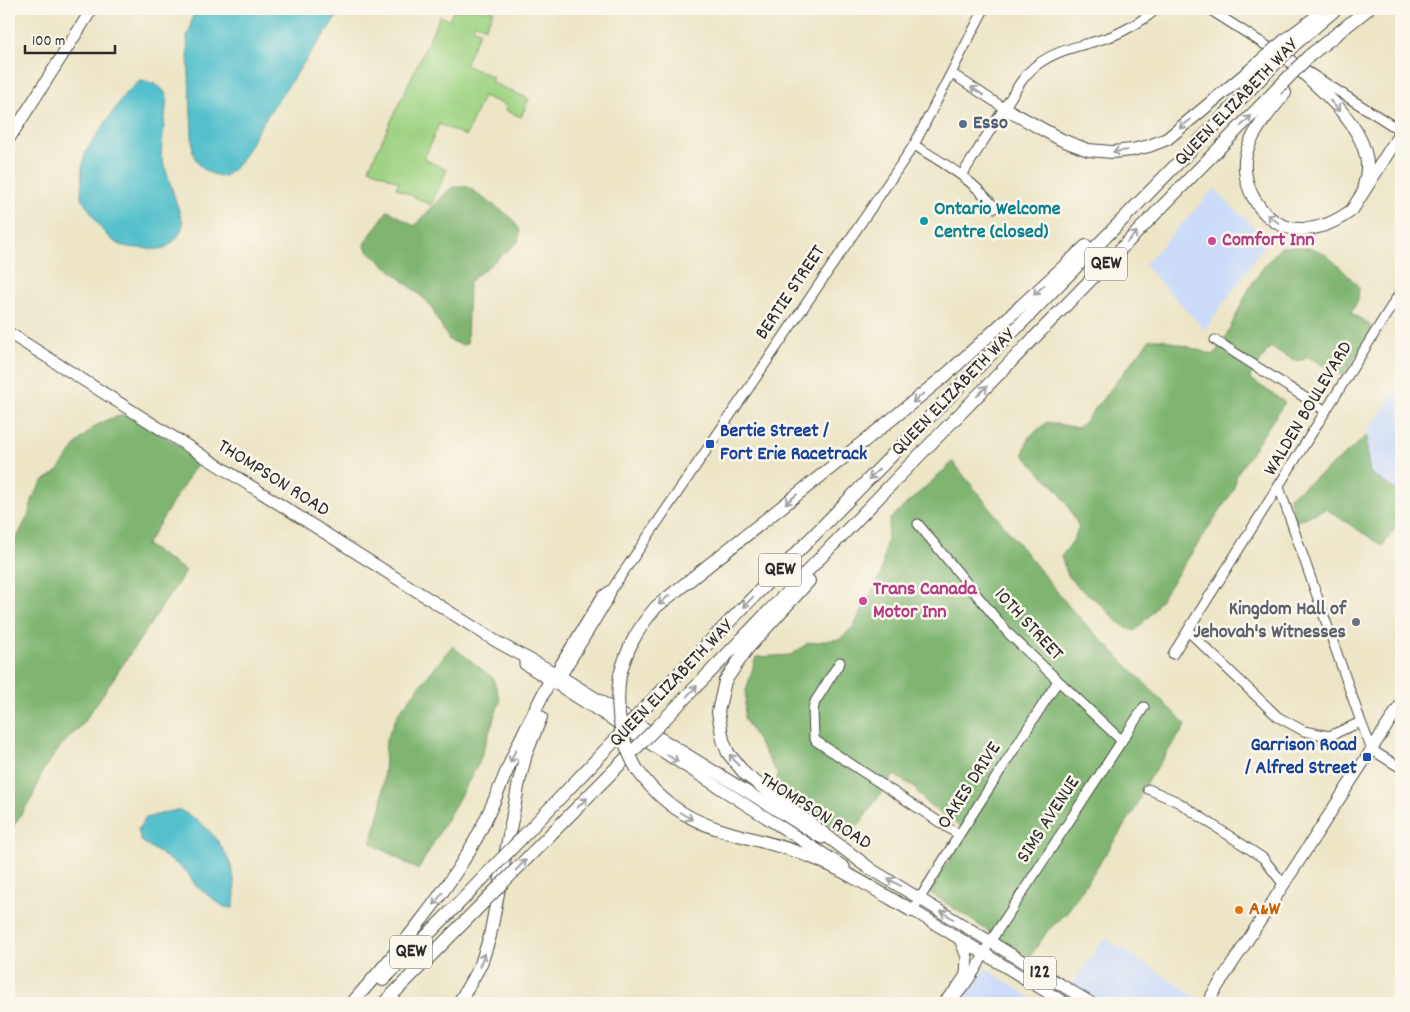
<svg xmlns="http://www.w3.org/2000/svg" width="1410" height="1012" font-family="Dekko,sans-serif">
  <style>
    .built { fill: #cbdbf9 }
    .green { fill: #9fd383; stroke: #657f57 }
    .forest { fill: #7fb571; stroke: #55704e }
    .water { fill: #53c0cc; stroke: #3f767c }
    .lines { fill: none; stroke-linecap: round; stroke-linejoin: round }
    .minor-casing { stroke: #484742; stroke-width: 11 }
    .major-casing { stroke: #484742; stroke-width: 13 }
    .highway-casing { stroke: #484742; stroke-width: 14 }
    .minor { stroke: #fff; stroke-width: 9 }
    .major { stroke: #fff; stroke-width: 11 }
    .highway { stroke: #fff; stroke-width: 12 }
    .highway-bridge-casing { stroke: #484742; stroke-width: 14; stroke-linecap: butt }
    .highway-bridge { stroke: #fff; stroke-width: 12 }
    .oneway { stroke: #a0a0a0 }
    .service-dot { fill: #5c6f8a; stroke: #fbf7ec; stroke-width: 2 }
    .culture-dot { fill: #0f9aa8; stroke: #fbf7ec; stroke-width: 2 }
    .hotel-dot { fill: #d1479c; stroke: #fbf7ec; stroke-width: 2 }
    .transit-dot { fill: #1a4fb4; stroke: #fbf7ec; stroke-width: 2 }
    .worship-dot { fill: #6b7280; stroke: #fbf7ec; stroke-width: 2 }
    .food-dot { fill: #e8710a; stroke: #fbf7ec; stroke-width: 2 }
    .labels { text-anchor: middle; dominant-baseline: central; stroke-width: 5; stroke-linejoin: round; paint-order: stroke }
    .shield { fill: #fbf7ec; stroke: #696865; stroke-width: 1 }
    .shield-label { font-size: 19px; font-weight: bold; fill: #2b2b2b }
    .street-label { font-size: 20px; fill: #2b2b2b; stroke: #fbf7ec }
    .service-label { font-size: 20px; font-weight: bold; fill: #4e5e75; stroke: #fbf7ec; text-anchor: start }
    .culture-label { font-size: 20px; font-weight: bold; fill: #0d838f; stroke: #fbf7ec; text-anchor: start }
    .hotel-label { font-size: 20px; font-weight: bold; fill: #b23c85; stroke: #fbf7ec; text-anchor: start }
    .transit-label { font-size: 20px; font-weight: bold; fill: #164399; stroke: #fbf7ec; text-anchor: start }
    .worship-label { font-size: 20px; font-weight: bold; fill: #5b616d; stroke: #fbf7ec; text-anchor: end }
    .food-label { font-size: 20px; font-weight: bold; fill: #c56008; stroke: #fbf7ec; text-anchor: start }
  </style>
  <rect width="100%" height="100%" fill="#fbf7ec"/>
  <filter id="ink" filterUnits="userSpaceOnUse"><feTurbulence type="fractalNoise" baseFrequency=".02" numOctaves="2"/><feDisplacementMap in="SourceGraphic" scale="10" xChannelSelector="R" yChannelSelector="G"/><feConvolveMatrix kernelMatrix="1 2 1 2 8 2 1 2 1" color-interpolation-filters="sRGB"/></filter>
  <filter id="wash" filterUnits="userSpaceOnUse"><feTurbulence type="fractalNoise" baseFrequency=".0096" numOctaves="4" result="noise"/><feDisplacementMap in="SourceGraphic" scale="20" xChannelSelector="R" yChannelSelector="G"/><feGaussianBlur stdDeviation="1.12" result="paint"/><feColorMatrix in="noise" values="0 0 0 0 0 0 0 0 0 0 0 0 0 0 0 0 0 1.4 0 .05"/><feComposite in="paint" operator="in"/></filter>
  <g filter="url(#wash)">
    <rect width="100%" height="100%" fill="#ece5c6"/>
    <path class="built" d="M1214 189 1268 240 1205 330 1144 265Z
      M1401 381V494L1370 473 1367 455 1366 436Z
      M1105 938 1198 998 1194 1003H1102L1072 984Z
      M985 968 1039 1003H959Z"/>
    <path class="green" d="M454 9 494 10 485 28 475 23 473 29 480 31 465 65 493 77 491 82 529 99 521 117 505 110 507 106 483 96 466 136 439 124 424 159 447 170 431 205 396 188 399 182 369 168 440 16 449 20Z"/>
    <path class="forest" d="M452 187H468L512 218 520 231 518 242 469 282 467 343 462 345 449 340 428 302 368 251 364 244 388 210 414 226Z
      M1281 247C1293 247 1306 246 1317 250 1329 254 1350 278 1359 287L1358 300 1351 313 1369 324 1372 332 1343 376 1308 357 1298 362 1270 347 1249 378 1285 402 1237 474 1233 491 1151 614 1135 631C1119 627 1110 613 1098 602 1088 593 1075 587 1068 575 1065 570 1064 563 1061 557L1073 541 1079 527C1073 515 1067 503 1059 492 1049 480 1034 468 1023 454L1029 437 1047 422 1078 428 1087 419 1150 339H1162L1214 355 1228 332 1250 287 1265 265Z
      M128 414 200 459 146 545 186 571 82 725 61 746 42 772 33 796 9 833V553L28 516 33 497 43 481 56 473 79 441 95 426 109 419Z
      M1367 435V455L1370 473 1401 494V519L1383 546 1326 509 1296 521 1289 497C1317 478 1342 458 1367 435Z
      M953 462 1071 609 1186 725 1146 783 1134 811 1066 914 1048 930 1029 958 929 892 967 831 926 803 913 786 894 775 848 840 783 795 775 787 778 775 744 718 746 691 756 657 791 655 808 643 840 639 854 626 881 574 890 519Z
      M452 646 493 678 500 701 479 763 418 870 371 843 382 804 386 740 399 712Z"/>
    <path class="water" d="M197 9H342C316 47 288 84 263 122 250 142 244 165 223 177 205 172 201 171 193 153L187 36C194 25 188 20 197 9Z
      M140 81C152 81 163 86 167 97L161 155 183 223C182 234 171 248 159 249 154 250 148 249 143 248 130 248 121 247 111 239 96 227 94 212 81 199L82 168 86 151 125 94Z
      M180 810C188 815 196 819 203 825 227 847 240 876 233 908L224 907 196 886 187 872 178 865 141 841 138 829 146 818 167 812Z"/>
  </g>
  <g filter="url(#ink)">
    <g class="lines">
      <defs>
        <path id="minor" d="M1209 9 1278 53
          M1308 72 1401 131
          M951 73 1004 108
          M914 145C943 163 974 180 995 208
          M962 175 1020 83C1025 76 1031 69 1038 64 1057 50 1080 46 1103 39 1118 35 1145 20 1156 9
          M1215 340 1326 411
          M1279 487 1361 722 1372 750 1401 768
          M918 524 1009 634 1122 741
          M1188 631 1278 717 1304 731 1329 736 1361 722
          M1173 654 1401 291
          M840 662 815 702 813 710 814 737 816 741 959 835
          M552 677 602 596 612 589
          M558 682 608 600 612 589 914 145 984 9
          M1148 789 1178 802 1263 858 1284 885
          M912 911 959 835 1058 681
          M942 1003 956 988 968 970
          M950 1003C962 991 971 978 979 964 983 957 985 950 990 942L1144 707"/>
        <path id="major" d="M9 139 92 9
          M9 333 494 640C514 652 534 661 555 673L822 838
          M525 664 844 867
          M861 863 1091 1003
          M904 905 1065 1003
          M960 939 967 957 966 974
          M1210 1003 1212 995 1401 704"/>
        <path id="highway" d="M1285 40 1317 16
          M1293 46 1336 9
          M1309 56 1368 9
          M1288 59C1319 89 1382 136 1364 185
          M1285 93C1271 111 1252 131 1246 154 1239 186 1264 228 1299 229 1319 230 1336 222 1352 210L1401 132
          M1004 108 1062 140 1088 150 1112 152 1132 150 1149 146 1167 139 1249 71
          M809 581 747 649 725 681 718 712 723 740 728 753 745 774 868 867
          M620 675C627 648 638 628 656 607L892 419 947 374 1086 246
          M640 713 1261 78
          M658 726 907 468 1276 90
          M638 771C686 837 743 830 811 857 846 871 879 892 912 911
          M535 824 614 741
          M547 838 631 753
          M383 980 462 900
          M352 1003C396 953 439 903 472 846 490 815 502 781 516 749 527 725 539 703 550 680
          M384 1003 474 912
          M459 1003 481 964 490 936 519 782 526 754 541 717"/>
      </defs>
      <use href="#minor" class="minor-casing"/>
      <use href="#major" class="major-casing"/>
      <use href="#highway" class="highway-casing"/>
      <use href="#minor" class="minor"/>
      <use href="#major" class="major"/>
      <use href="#highway" class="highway"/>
      <defs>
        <path id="highway-bridge" d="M1249 71 1285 40
          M1261 78 1293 46
          M1276 90 1309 56
          M620 675C615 709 620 741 638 771
          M614 741 640 713
          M631 753 658 726
          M462 900 535 824
          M474 912 547 838"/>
      </defs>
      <use href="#highway-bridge" class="highway-bridge-casing"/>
      <use href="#highway-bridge" class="highway-bridge"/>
    </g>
    <defs><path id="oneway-shaft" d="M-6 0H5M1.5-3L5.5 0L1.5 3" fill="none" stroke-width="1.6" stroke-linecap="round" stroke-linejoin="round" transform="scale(1.25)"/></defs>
    <g class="oneway">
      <use href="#oneway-shaft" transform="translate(977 91) rotate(-147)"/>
      <use href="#oneway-shaft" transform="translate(1335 106) rotate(47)"/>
      <use href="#oneway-shaft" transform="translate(1246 121) rotate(-46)"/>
      <use href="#oneway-shaft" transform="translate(1185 124) rotate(141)"/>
      <use href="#oneway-shaft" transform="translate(1120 151) rotate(174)"/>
      <use href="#oneway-shaft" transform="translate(1273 219) rotate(-146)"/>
      <use href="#oneway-shaft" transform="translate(1132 237) rotate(-46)"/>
      <use href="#oneway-shaft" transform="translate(1039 290) rotate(138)"/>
      <use href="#oneway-shaft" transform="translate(982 391) rotate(-46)"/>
      <use href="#oneway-shaft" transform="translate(918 398) rotate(140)"/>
      <use href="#oneway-shaft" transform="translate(874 474) rotate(134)"/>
      <use href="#oneway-shaft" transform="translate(791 499) rotate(142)"/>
      <use href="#oneway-shaft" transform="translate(664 600) rotate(139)"/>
      <use href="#oneway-shaft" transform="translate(748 602) rotate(134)"/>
      <use href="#oneway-shaft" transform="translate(692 691) rotate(-46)"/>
      <use href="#oneway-shaft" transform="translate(513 756) rotate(113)"/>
      <use href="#oneway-shaft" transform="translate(672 758) rotate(32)"/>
      <use href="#oneway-shaft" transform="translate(734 760) rotate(-129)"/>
      <use href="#oneway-shaft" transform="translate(582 803) rotate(-45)"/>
      <use href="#oneway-shaft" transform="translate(686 816) rotate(30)"/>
      <use href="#oneway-shaft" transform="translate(521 865) rotate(-45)"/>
      <use href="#oneway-shaft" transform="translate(894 882) rotate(-149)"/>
      <use href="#oneway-shaft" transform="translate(438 899) rotate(127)"/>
      <use href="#oneway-shaft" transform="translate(947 915) rotate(-148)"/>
      <use href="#oneway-shaft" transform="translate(482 960) rotate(-69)"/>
    </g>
  </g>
  <circle class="service-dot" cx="963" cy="124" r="5"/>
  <circle class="culture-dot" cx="924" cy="221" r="5"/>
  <g class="hotel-dot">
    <circle cx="1212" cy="241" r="5"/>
    <circle cx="863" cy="601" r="5"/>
  </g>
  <g class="transit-dot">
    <rect x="705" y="439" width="10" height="10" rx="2.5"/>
    <rect x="1362" y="752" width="10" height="10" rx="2.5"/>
  </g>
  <circle class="worship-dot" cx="1356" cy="622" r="5"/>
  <circle class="food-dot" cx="1239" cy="910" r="5"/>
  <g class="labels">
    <g class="shield">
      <rect x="1085" y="247.5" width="42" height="33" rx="4"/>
      <rect x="759" y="553.5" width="42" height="33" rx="4"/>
      <rect x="390" y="935.5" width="42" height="33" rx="4"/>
      <rect x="1024" y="956.5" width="32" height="33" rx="4"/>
    </g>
    <g class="shield-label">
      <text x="1106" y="264">QEW</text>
      <text x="780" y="570">QEW</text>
      <text x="411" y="952">QEW</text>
      <text x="1040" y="973">122</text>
    </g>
    <g class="street-label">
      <text transform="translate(1237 103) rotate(-46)">QUEEN ELIZABETH WAY</text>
      <text transform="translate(791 293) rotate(-56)">BERTIE STREET</text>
      <text transform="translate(954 393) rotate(-46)">QUEEN ELIZABETH WAY</text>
      <text transform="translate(1309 409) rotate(-59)">WALDEN BOULEVARD</text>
      <text transform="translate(273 479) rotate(32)">THOMPSON ROAD</text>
      <text transform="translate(1028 625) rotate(47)">10TH STREET</text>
      <text transform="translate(672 684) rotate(-46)">QUEEN ELIZABETH WAY</text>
      <text transform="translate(970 786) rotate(-57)">OAKES DRIVE</text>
      <text transform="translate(815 812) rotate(32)">THOMPSON ROAD</text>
      <text transform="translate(1049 820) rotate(-57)">SIMS AVENUE</text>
    </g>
    <g class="service-label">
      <text x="973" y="124">Esso</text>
    </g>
    <g class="culture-label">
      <text x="934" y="210">Ontario Welcome<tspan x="934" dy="23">Centre (closed)</tspan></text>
    </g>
    <g class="hotel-label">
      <text x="1222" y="241">Comfort Inn</text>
      <text x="873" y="590">Trans Canada<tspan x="873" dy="23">Motor Inn</tspan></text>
    </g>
    <g class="transit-label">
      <text x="720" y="432">Bertie Street /<tspan x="720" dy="23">Fort Erie Racetrack</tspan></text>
      <text x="1357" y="746" text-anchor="end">Garrison Road<tspan x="1357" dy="23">/ Alfred Street</tspan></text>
    </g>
    <g class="worship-label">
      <text x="1346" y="610">Kingdom Hall of<tspan x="1346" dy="23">Jehovah's Witnesses</tspan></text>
    </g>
    <g class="food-label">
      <text x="1249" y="910">A&amp;W</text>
    </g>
  </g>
  <rect width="1410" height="1012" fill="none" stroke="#fbf7ec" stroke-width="30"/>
  <path d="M25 45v8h90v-8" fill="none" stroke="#2b2b2b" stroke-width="2.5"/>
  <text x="32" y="45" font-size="15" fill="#2b2b2b" stroke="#fbf7ec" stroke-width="4" paint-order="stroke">100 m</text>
</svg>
